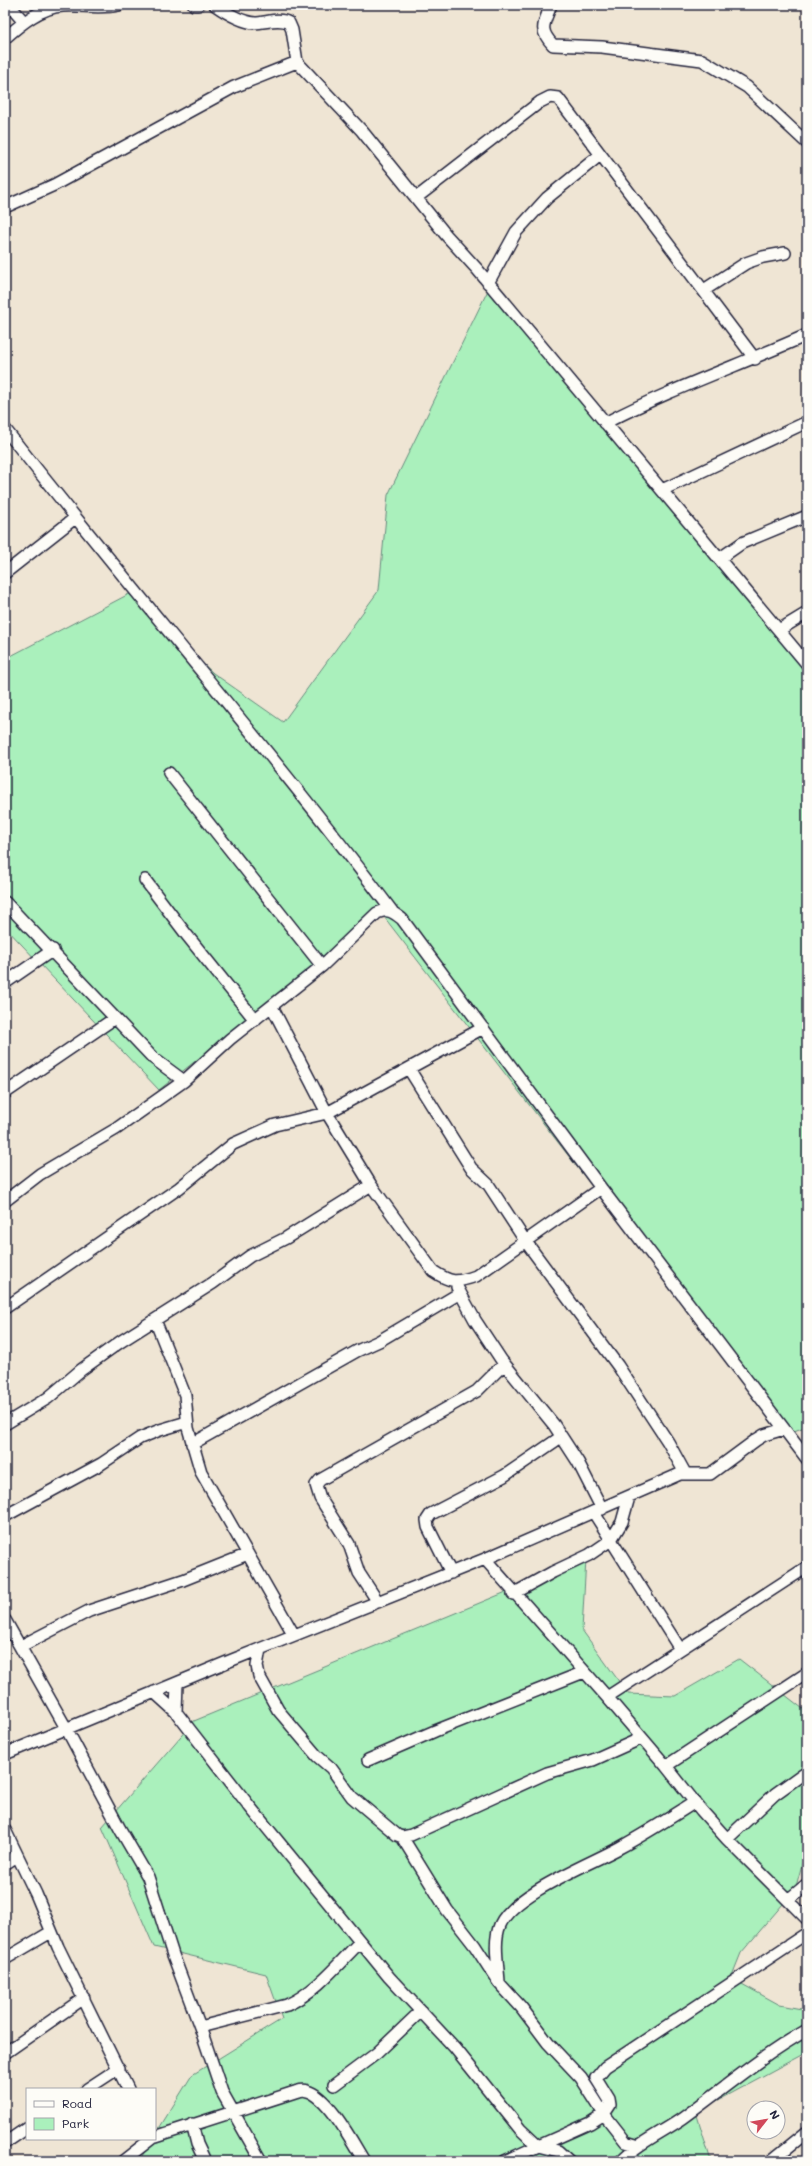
<svg xmlns="http://www.w3.org/2000/svg" width="812" height="2166" font-family="Mali,sans-serif">
  <style>
    .green { fill: #aaf0bc; stroke: #66897c }
    .lines { fill: none; stroke-linecap: round; stroke-linejoin: round }
    .minor-casing { stroke: #22223b; stroke-width: 14 }
    .minor { stroke: #fdfcf7; stroke-width: 11 }
  </style>
  <rect width="100%" height="100%" fill="#efe5d4"/>
  <filter id="ink" filterUnits="userSpaceOnUse"><feTurbulence type="fractalNoise" baseFrequency=".025" numOctaves="2"/><feDisplacementMap in="SourceGraphic" scale="8" xChannelSelector="R" yChannelSelector="G"/><feConvolveMatrix kernelMatrix="1 2 1 2 8 2 1 2 1" color-interpolation-filters="sRGB"/></filter>
  <g filter="url(#ink)">
    <path class="green" d="M491 284 807 671V1426L784 1435 381 913 159 1090 5 927V659L129 594 213 673 283 722 379 590 388 495Z
      M586 1559 582 1630 628 1694 675 1696 739 1659 807 1712V1846L795 1890 741 1953 731 1978 780 2005 807 2010V2052L696 2112 711 2161H139L192 2075 282 2019 266 1974 154 1947 102 1827 194 1721Z"/>
    <g class="lines">
      <defs>
        <path id="minor" d="M9 5 24 22
          M194 5H198
          M215 5C225 12 242 22 255 23 266 23 279 17 289 23L292 30 297 62 362 131 446 235 477 269 807 664
          M551 5C544 24 538 29 553 45L602 47 702 60 747 87 807 143
          M5 38C21 24 41 7 63 6 82 5 101 9 119 5
          M416 198 540 102 550 97 558 98 755 359
          M5 207 54 185 234 87 297 62
          M488 283 516 232 547 198 600 155
          M704 290 746 263 763 257 785 253
          M605 423C670 389 740 365 807 335
          M5 429C132 591 268 747 392 911
          M662 490 807 422
          M719 559 742 543 807 516
          M5 573 75 518
          M779 630 807 613
          M169 773 322 966
          M145 880 186 934 255 1020
          M5 902 153 1058 184 1081 230 1039 322 966 377 913C388 908 393 912 402 919L601 1188 807 1459
          M5 983 53 950
          M272 1007 327 1113 371 1185 433 1271C451 1283 456 1283 476 1276L601 1188
          M409 1069 471 1168 488 1184 526 1242 618 1366 668 1442 685 1473
          M5 1093 115 1018
          M5 1201 40 1174 116 1129 184 1081
          M457 1287 475 1320 502 1361 554 1425 578 1462 602 1509
          M5 1308 179 1188 233 1144 275 1125 327 1113 483 1028
          M155 1320 185 1395 188 1428 201 1472 294 1635
          M5 1424 48 1398 81 1370 120 1342 213 1283 250 1256 286 1238 371 1185
          M192 1444 357 1351 379 1341 460 1293
          M594 1513 680 1649
          M5 1516 101 1464 140 1438 160 1430 187 1422
          M485 1559 607 1697 666 1766 701 1810 727 1839 807 1919
          M451 1573 428 1527 427 1520 431 1514 504 1476 561 1437
          M513 1594 553 1572 589 1555 611 1540 622 1522 629 1497
          M378 1602 359 1573 349 1544 320 1498 316 1485 320 1480 477 1391 504 1364
          M5 1620 66 1728 120 1829 148 1877 173 1955 200 2027 287 2005C316 1992 338 1964 360 1942
          M21 1646 89 1611 183 1580 248 1554
          M260 1649 257 1666 259 1676 278 1710 317 1756 331 1768 352 1797 397 1835 402 1837 411 1835 547 1773 593 1760 642 1738
          M154 1692 176 1712 250 1807 389 1977 455 2048 520 2129 538 2146 558 2151 569 2161
          M607 1697 807 1567
          M176 1712 177 1683
          M5 1754 232 1660 485 1559 680 1474H710L756 1440 764 1435 784 1429
          M368 1760 435 1731 584 1672
          M666 1766 807 1673
          M5 1830 36 1894 58 1947 128 2089
          M402 1837 447 1910 475 1946 499 1983 521 2007 548 2043 581 2078 604 2114 626 2142 639 2146
          M727 1839 775 1794 807 1771
          M5 1864 17 1856
          M788 1900 807 1884
          M5 1959 51 1932
          M499 1982C498 1964 493 1942 500 1925 513 1894 590 1864 619 1848 645 1834 670 1818 695 1802
          M200 2027 222 2092 261 2161
          M5 2053 84 1998
          M334 2085 377 2053 421 2011
          M87 2089 119 2068
          M192 2124 197 2144 205 2161
          M155 2137 295 2092C299 2091 303 2089 307 2091 328 2096 353 2143 364 2161
          M5 2143 27 2128
          M123 2161 151 2139
          M505 2161 590 2123 604 2114 610 2105 609 2099 596 2078 605 2067 807 1933
          M621 2161C638 2143 663 2132 683 2118 724 2088 763 2055 807 2030
          M771 2161 807 2132"/>
      </defs>
      <use href="#minor" class="minor-casing"/>
      <use href="#minor" class="minor"/>
    </g>
  </g>
  <rect width="812" height="2166" fill="none" stroke="#fdfcf7" stroke-width="20"/>
  <rect x="10" y="10" width="792" height="2146" fill="none" stroke="#22223b" stroke-width="1.5" filter="url(#ink)"/>
  <rect x="26" y="2088" width="130" height="52" fill="#fdfcf7" stroke="#a5a5ac"/>
  <rect x="34" y="2101" width="20" height="6" fill="#fdfcf7" stroke="#a5a5ac"/>
  <text x="62" y="2108" font-size="12" fill="#22223b">Road</text>
  <rect x="34" y="2118" width="20" height="12" fill="#aaf0bc" stroke="#a5a5ac"/>
  <text x="62" y="2128" font-size="12" fill="#22223b">Park</text>
  <g transform="translate(766 2120) rotate(59)"><circle r="19" fill="#fdfcf7" stroke="#a5a5ac"/>
  <path d="M0-3L7 15L0 10L-7 15Z" fill="#d1495b"/>
  <text y="-6" font-size="11" font-weight="bold" text-anchor="middle" fill="#22223b">N</text>
  </g>
</svg>
